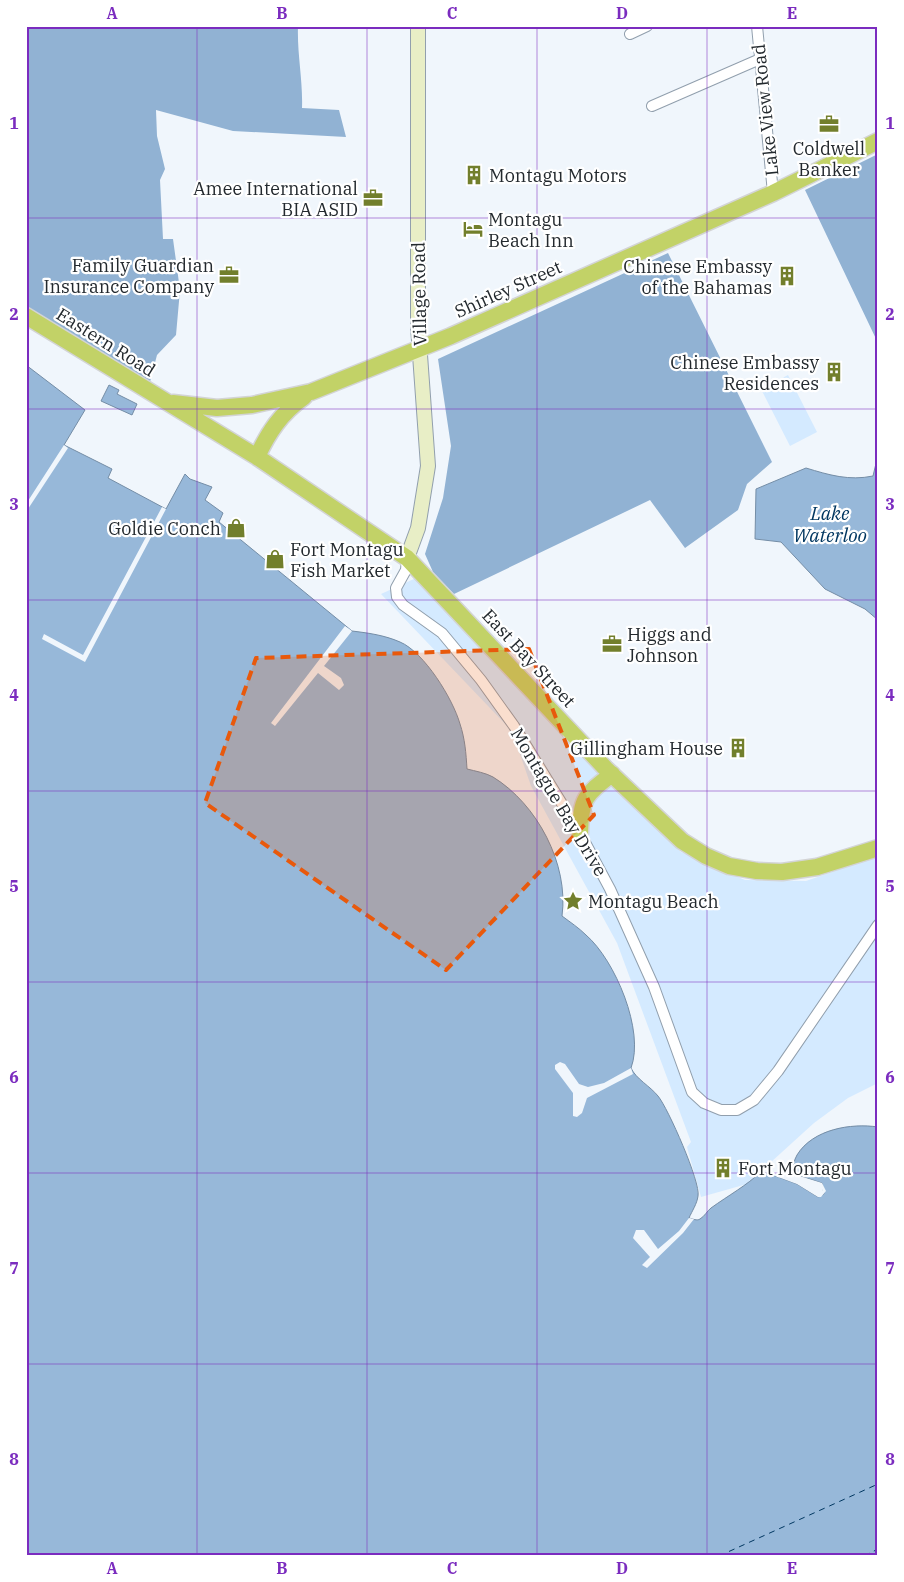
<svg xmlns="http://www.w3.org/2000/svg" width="904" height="1582" font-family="'IBM Plex Serif',serif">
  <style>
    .green { fill: #d4eaff }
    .forest { fill: #91b2d3 }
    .water { fill: #97b8d9; stroke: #748da6 }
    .pier { fill: #f0f6fc }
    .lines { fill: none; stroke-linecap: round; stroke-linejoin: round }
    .ferry { stroke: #003660; stroke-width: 1; stroke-dasharray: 6 5; stroke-linecap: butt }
    .minor-casing { stroke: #919fad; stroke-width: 12 }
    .secondary-casing { stroke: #919fad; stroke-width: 16 }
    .trunk-casing { stroke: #d3d4d5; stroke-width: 19 }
    .minor { stroke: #fff; stroke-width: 10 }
    .secondary { stroke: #e8eec6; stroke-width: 14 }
    .trunk { stroke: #c2d267; stroke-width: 16 }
    .marked { fill: #e8590c; fill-opacity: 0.2; stroke: #e8590c; stroke-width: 4; stroke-dasharray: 10 6; stroke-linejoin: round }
    .grid { fill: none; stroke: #7b2cbf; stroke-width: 1; stroke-opacity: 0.55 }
    .labels { text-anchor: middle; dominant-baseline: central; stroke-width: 4.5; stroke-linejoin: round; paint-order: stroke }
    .street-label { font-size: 18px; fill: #23292e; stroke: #fff }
    .poi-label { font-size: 18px; fill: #23292e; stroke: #fff; text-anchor: start }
    .water-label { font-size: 19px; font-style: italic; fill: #003660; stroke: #fff }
    .neatline { fill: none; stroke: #7b2cbf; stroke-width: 2 }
    .grid-label { font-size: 16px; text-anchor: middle; font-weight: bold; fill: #7b2cbf }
  </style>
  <rect width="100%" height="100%" fill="#f0f6fc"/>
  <path class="green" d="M788 375 817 432 790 446 761 389Z
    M416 578 612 788 681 852 745 880 806 881 878 856V1083L848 1098 814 1123 747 1184 701 1197 687 1147 691 1142 617 943 531 786 512 731 381 594Z"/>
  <path class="forest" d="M26 26H298C297 54 303 80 302 108L339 110 346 137 233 131 156 110 157 136 165 169 160 180 163 239H173L180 290 176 335 157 355 150 382 26 306Z
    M878 154V343L805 190Z
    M668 253 772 462 747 484 738 510 685 548 650 500 454 594 433 572 425 554 443 498 451 446 438 359Z"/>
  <path class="water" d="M26 365 85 410 64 445 112 469 108 478 166 509 185 474 190 479 212 487 205 500 223 513 219 522 352 631C368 633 384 635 400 642 424 652 453 699 460 724 465 739 466 753 467 769 475 771 486 773 493 777 537 804 569 864 562 916 570 922 579 928 586 935 615 960 645 1031 631 1068 636 1079 650 1086 658 1096 668 1108 701 1183 698 1196 697 1204 692 1211 689 1218 693 1219 697 1221 700 1219 705 1216 707 1211 711 1208 729 1195 746 1186 762 1171L797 1184 818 1197 824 1194 822 1183 791 1173C793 1167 794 1160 797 1155 813 1129 851 1123 878 1127V1556H26Z
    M109 385 119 390 117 394 137 404 132 415 101 401Z
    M878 455V620L865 609 825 589 781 542 755 539 756 489 806 468C829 475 849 481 873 476Z"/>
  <path class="pier" d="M64 445 68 448 26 512V504Z
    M162 507 166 509 85 662 42 639 44 634 83 655Z
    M345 626 352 631 324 666 341 678 344 685 339 690 318 673 275 726 271 723Z
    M560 1062 565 1064 579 1084 588 1087 604 1083 631 1068 633 1074 587 1098 582 1113 577 1117 573 1116V1093L555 1069V1065Z
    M764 1169 798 1182 819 1194 823 1191 820 1185 798 1179 789 1173 822 1183 826 1191 821 1197H818L797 1184 762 1171Z
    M689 1218 694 1219 683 1233 647 1268 642 1265 650 1257 633 1238 636 1230H644L658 1249 679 1231Z"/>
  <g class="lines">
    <path class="ferry" d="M719 1556 878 1484
      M864 1556 878 1549"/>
    <defs>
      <path id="minor" d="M757 26 773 193
        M630 34 647 26
        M652 106 760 59
        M407 558 406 570 396 588 397 597 403 605 442 633 481 680 514 726 580 833 610 889 654 987 692 1092 704 1103 721 1110H737L754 1100 778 1071 878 925"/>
      <path id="secondary" d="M407 558 418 528 428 466 418 327V26"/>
      <path id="trunk" d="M26 316 257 457 407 558 606 769 682 841 706 856 729 866 757 871 782 872 817 867 878 848
        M173 403 217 408 252 405 311 392 451 336 773 193 878 141
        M257 457C268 433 281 413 304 397
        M580 833C581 798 585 795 612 774"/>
    </defs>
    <use href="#minor" class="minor-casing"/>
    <use href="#secondary" class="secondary-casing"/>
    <use href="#trunk" class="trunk-casing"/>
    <use href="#minor" class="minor"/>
    <use href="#secondary" class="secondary"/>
    <use href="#trunk" class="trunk"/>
  </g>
  <path class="marked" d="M529 649 594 815 446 970 205 803 256 658Z"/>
  <path class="grid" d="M197 26V1556M367 26V1556M537 26V1556M707 26V1556M26 218H878M26 409H878M26 600H878M26 791H878M26 982H878M26 1173H878M26 1364H878"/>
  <defs>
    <symbol id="office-bare" viewBox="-9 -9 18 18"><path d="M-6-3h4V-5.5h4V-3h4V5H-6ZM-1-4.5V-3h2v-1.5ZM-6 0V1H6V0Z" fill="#727f2c" stroke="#fff" stroke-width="2.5" paint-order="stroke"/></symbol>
    <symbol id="building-bare" viewBox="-9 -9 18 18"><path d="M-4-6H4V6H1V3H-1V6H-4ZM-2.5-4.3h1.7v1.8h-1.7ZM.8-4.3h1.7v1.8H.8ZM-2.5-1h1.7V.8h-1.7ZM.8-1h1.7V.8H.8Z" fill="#727f2c" stroke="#fff" stroke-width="2.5" paint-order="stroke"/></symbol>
    <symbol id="hotel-bare" viewBox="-9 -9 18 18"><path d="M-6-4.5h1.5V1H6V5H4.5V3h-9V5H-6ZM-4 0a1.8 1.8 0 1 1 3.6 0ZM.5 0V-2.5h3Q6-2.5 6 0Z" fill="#727f2c" stroke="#fff" stroke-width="2.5" paint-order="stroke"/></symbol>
    <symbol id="shop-bare" viewBox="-9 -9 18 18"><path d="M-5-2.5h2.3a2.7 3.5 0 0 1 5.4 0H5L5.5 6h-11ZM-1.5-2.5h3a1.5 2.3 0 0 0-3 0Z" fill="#727f2c" stroke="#fff" stroke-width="2.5" paint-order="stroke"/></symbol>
    <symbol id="sight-bare" viewBox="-9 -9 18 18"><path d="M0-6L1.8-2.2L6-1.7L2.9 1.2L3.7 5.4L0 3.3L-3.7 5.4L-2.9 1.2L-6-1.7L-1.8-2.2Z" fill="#727f2c" stroke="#fff" stroke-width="2.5" paint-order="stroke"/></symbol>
  </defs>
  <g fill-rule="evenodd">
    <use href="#office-bare" x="815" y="110" width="28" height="28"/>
    <use href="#building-bare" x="460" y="161" width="28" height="28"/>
    <use href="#office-bare" x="359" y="184" width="28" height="28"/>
    <use href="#hotel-bare" x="459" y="215" width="28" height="28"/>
    <use href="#office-bare" x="215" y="261" width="28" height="28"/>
    <use href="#building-bare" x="773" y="262" width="28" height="28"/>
    <use href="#building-bare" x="820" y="358" width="28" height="28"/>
    <use href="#shop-bare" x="222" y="514" width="28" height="28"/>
    <use href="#shop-bare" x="261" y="545" width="28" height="28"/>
    <use href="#office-bare" x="598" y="630" width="28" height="28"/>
    <use href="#building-bare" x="724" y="734" width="28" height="28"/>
    <use href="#sight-bare" x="559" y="887" width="28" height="28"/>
    <use href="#building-bare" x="709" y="1154" width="28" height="28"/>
  </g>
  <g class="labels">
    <g class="street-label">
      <text transform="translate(765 110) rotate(-96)">Lake View Road</text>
      <text transform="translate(508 289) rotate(-24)">Shirley Street</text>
      <text transform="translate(419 294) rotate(-91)">Village Road</text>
      <text transform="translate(106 342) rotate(32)">Eastern Road</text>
      <text transform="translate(529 658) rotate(47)">East Bay Street</text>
      <text transform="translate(559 802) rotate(59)">Montague Bay Drive</text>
    </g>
    <g class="poi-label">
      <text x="829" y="148" text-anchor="middle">Coldwell<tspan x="829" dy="21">Banker</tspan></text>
      <text x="489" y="175">Montagu Motors</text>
      <text x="358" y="188" text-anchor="end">Amee International<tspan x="358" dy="21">BIA ASID</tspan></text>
      <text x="488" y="219">Montagu<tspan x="488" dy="21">Beach Inn</tspan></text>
      <text x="214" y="265" text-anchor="end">Family Guardian<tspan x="214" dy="21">Insurance Company</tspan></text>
      <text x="772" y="266" text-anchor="end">Chinese Embassy<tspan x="772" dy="21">of the Bahamas</tspan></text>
      <text x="819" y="362" text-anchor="end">Chinese Embassy<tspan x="819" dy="21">Residences</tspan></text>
      <text x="221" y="528" text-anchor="end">Goldie Conch</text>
      <text x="290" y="549">Fort Montagu<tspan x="290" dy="21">Fish Market</tspan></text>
      <text x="627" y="634">Higgs and<tspan x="627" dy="21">Johnson</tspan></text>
      <text x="723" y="748" text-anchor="end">Gillingham House</text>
      <text x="588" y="901">Montagu Beach</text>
      <text x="738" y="1168">Fort Montagu</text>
    </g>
    <g class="water-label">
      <text x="830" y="513">Lake<tspan x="830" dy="22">Waterloo</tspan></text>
    </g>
  </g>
  <rect width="904" height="1582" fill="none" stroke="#ffffff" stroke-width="55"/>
  <rect x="28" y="28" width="848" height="1526" class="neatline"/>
  <g class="grid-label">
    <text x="112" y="19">A</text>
    <text x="282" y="19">B</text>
    <text x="452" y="19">C</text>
    <text x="622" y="19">D</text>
    <text x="792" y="19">E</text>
    <text x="14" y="129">1</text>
    <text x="890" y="129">1</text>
    <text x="14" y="320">2</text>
    <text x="890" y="320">2</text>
    <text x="14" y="510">3</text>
    <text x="890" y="510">3</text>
    <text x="14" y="701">4</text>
    <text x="890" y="701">4</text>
    <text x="14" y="892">5</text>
    <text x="890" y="892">5</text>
    <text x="14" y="1083">6</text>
    <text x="890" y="1083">6</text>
    <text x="14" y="1274">7</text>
    <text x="890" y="1274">7</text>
    <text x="14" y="1465">8</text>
    <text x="890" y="1465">8</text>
    <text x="112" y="1574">A</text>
    <text x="282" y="1574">B</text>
    <text x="452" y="1574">C</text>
    <text x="622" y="1574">D</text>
    <text x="792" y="1574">E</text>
  </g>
</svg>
